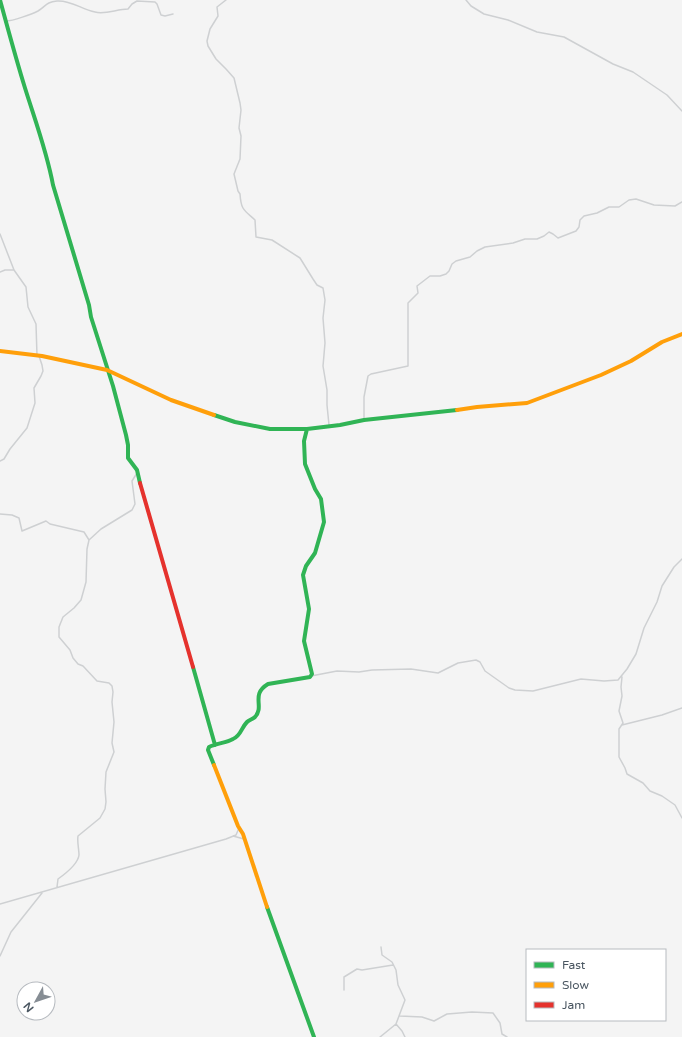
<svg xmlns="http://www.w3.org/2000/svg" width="682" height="1037" font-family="'Varela Round',sans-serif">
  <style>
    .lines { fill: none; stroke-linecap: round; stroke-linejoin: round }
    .street { stroke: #ced0d2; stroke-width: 1.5 }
    .fast { stroke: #30b455; stroke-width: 4 }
    .slow { stroke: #ff9f0a; stroke-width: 4 }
    .jam { stroke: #e5322d; stroke-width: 4 }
  </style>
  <rect width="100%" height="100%" fill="#f4f4f4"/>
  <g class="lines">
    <path class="street" d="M226 0 217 7 218 16 210 29 207 41 208 46 216 59 226 69 234 78 240 103 241 110 239 128 241 136 240 159 234 174 238 191 240 194C241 210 244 210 255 220L256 237 272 240 300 258 313 279 317 285 323 288 325 300 323 318 325 343 323 366 327 390V405L329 425
      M466 0 471 6 484 14 508 20 537 32 564 37 613 64 633 72 667 95 682 111
      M6 21C13 21 32 14 38 11 46 6 46 2 57 1 71 0 81 9 95 12 105 15 117 9 128 9L132 4 137 1 155 2 157 4 161 15 165 16 173 14
      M0 234 14 270 26 287 28 307 36 324 37 356
      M0 272 5 270H14
      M364 419V397L368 376 371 374 408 366V303L418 293 417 286 430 276H440L446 274 449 271 452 264 456 261 470 257 477 251 485 247 513 243 525 239H537L544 236 549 232 553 234 558 238 576 231 579 227 580 220 584 216 597 213 609 207H619L629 200 636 199 654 205 675 206 682 202
      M0 461 4 459 10 449 27 428 35 403 34 388 41 376 43 371 42 365 39 356
      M0 514 12 515 19 518 22 531 46 521 50 524 84 532 89 540
      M311 676 337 671 359 672 372 670 411 669 438 673 458 663 476 660 480 662 485 671 509 688 515 690 533 691 581 679 604 681 618 680 627 669 636 654 644 628 657 602 662 586 674 567 682 559
      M622 677 621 687 622 696 619 711 623 723 619 729V757L625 768 627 774 643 783 650 791 662 796 675 805 682 818
      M622 725 662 715 682 708
      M233 836 244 839
      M57 887 58 879C65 874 78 864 79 855 79 849 77 842 78 836L100 818 105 809 106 802 105 789 106 772 114 752 112 743 114 722 112 702 113 692 112 686 109 683 97 681 83 666 78 664 73 658 70 650 59 637V627L63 617 74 608 81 600 86 582 87 549 89 540 101 529 132 510 135 504 132 481 137 473
      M0 904 226 839 236 835 239 828
      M0 956 11 932 42 893
      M344 990V977L357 969 362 970 393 965
      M400 1016 422 1017 434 1021 447 1014 472 1012 493 1013 500 1023 502 1034 507 1037
      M396 1024 402 1031 405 1037
      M380 1037 396 1024 405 1000 398 985 396 970 392 962 382 955 381 947"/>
    <path class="fast" d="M0 0C8 29 16 59 25 88 35 120 47 152 53 185L89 305 91 317 113 386 126 435 128 445V458L137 470 140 483
      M214 415 235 422 270 429H307L340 425 364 420 457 410
      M193 667 215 745
      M214 765 208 750 209 747C217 743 226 743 233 739 241 736 241 728 247 722 249 720 253 719 255 717 265 706 250 695 268 684L310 677 312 674 304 641 309 609 303 575 306 566 315 553 324 522 321 499 315 489 305 464 304 441 307 429
      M267 907 314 1037"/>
    <path class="slow" d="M0 351 42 356 107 370 171 400 214 415
      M457 410 477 407 527 403 601 375 631 361 662 342 682 334
      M214 765 238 826 243 834 267 907"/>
    <path class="jam" d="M140 483 193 667"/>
  </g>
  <rect x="526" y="949" width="140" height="72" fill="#ffffff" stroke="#b7bbc0"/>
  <rect x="534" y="962" width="20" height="6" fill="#30b455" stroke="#b7bbc0"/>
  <text x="562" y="969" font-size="12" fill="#4a5661">Fast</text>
  <rect x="534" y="982" width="20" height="6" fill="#ff9f0a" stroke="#b7bbc0"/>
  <text x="562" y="989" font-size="12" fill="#4a5661">Slow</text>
  <rect x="534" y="1002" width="20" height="6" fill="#e5322d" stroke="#b7bbc0"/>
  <text x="562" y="1009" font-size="12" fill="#4a5661">Jam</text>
  <g transform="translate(36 1001) rotate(230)"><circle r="19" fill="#ffffff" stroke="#b7bbc0"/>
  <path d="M0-3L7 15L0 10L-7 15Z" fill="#868d94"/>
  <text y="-6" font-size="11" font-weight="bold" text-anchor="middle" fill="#4a5661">N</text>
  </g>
</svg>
